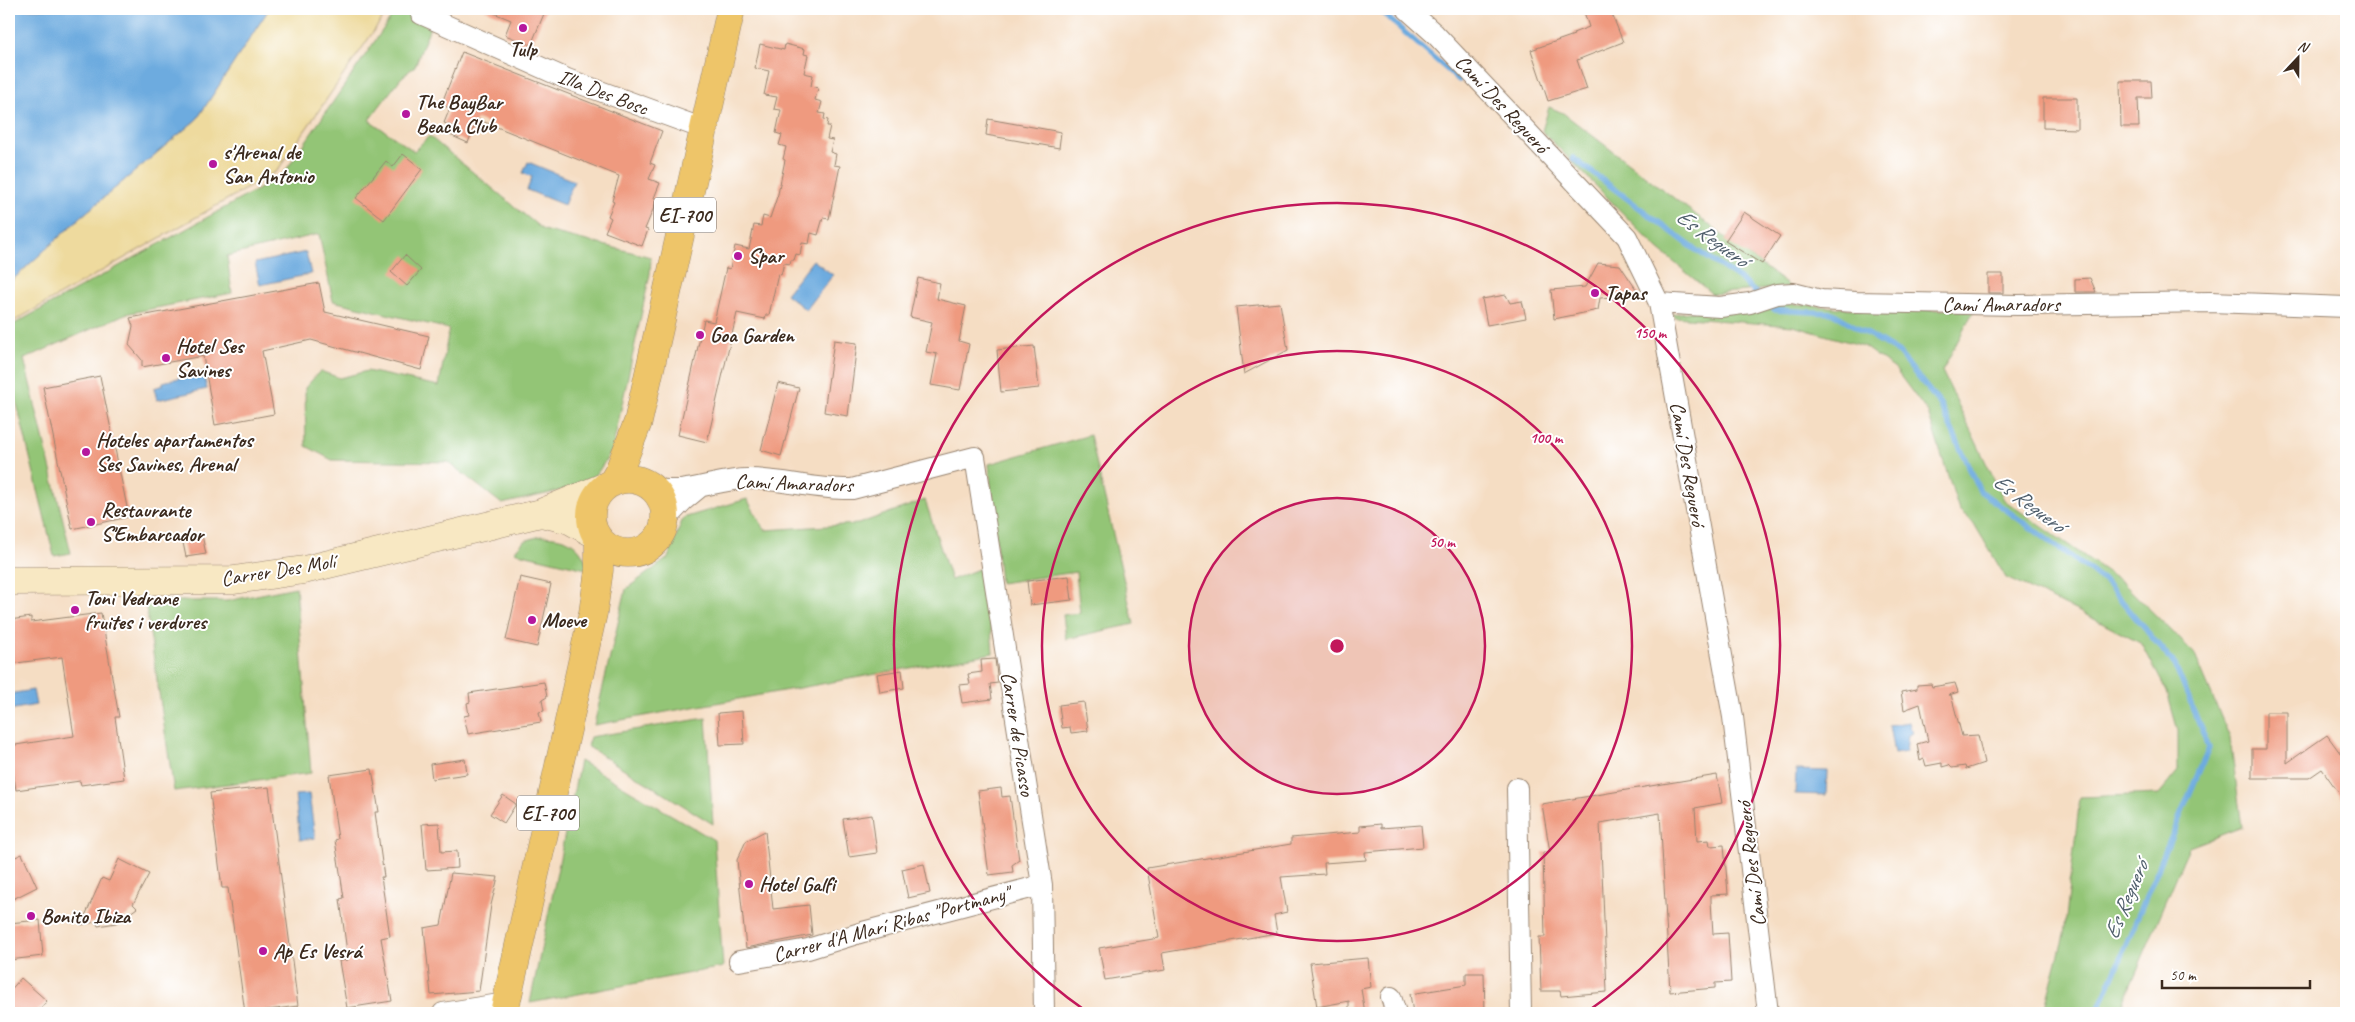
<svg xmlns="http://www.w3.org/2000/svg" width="2355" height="1022" font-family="Caveat,sans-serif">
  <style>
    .green { fill: #93c576; stroke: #67784a }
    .sand { fill: #eeda9e; stroke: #94825e }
    .water { fill: #6dabdf; stroke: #546a7e }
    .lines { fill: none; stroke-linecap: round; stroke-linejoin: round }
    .stream { stroke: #6dabdf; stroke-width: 5.5 }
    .building { fill: #ef9a7f }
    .street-casing { stroke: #988470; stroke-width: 22 }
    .secondary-casing { stroke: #988470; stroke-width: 29 }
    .primary-casing { stroke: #988470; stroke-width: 29 }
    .street { stroke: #fff; stroke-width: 20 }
    .secondary { stroke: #f8e8c3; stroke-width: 28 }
    .primary { stroke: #eec569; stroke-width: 28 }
    .ring { fill: none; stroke: #c2185b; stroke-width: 2.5 }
    .poi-dot { fill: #b5179e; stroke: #fff; stroke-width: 2 }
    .labels { text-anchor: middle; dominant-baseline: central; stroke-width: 4; stroke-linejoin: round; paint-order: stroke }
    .shield { fill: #fff; stroke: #766a62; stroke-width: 1 }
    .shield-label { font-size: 20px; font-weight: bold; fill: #3b2a1e }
    .poi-label { font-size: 21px; font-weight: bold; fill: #3b2a1e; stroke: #fff; text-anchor: start }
    .street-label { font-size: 21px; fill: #3b2a1e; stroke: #fff }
    .water-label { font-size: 22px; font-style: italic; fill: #4f5e6b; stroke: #fff }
    .centre { fill: #c2185b; stroke: #fff; stroke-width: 2.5 }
    .ring-label { font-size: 15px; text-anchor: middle; font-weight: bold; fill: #c2185b; stroke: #fff; stroke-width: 4; stroke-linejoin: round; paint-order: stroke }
  </style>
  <rect width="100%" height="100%" fill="#fff"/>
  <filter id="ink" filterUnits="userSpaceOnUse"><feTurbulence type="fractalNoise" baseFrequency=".02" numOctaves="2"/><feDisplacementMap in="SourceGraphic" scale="10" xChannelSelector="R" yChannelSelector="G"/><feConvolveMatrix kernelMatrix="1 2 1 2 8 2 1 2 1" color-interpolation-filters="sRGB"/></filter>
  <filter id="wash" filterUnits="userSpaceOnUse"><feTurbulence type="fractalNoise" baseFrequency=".0096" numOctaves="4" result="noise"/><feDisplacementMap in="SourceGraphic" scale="20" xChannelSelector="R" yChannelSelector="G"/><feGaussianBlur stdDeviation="1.12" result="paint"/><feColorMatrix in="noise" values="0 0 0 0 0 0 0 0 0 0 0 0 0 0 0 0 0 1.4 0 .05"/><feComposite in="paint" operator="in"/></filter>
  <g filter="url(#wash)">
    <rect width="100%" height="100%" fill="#f5ddc3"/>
    <path class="green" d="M397 9H437L415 66 401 78 369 120 414 151 429 136 543 230 651 257 650 274 612 451 596 475 567 489 502 504 448 462 332 460 306 446 305 388 320 371 340 378 367 371 439 386 449 329 333 301 319 234 227 256 232 293 125 314 24 359 71 553 54 556 9 371V327L282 176Z
      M1549 107 1563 113 1790 287 1712 294 1657 248 1542 131Z
      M1773 302 1854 309 1974 310 1942 371 2004 500 2123 583 2194 653 2230 738 2242 827 2189 847 2119 1013H2050L2044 1011 2064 935 2080 797 2159 794 2178 771V731L2167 692 2142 644 2088 616 2006 578 1973 522 1959 510 1928 413 1895 369 1863 346 1793 326 1675 317 1672 314Z
      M1090 435 1134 624 1066 639 1063 615 1080 613 1076 572 1000 583 989 464Z
      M747 499 765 530 858 524 925 500 951 580 986 566 993 653 594 725 626 589 668 558 683 518Z
      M541 536C570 537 579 543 590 570L514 552 524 541Z
      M296 587 311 773 174 791 145 601H227Z
      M706 718 713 824 587 746 590 737Z
      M580 761 714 840 723 967 530 1003Z"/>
    <path class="sand" d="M269 9H389L277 171 9 324V283L82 216 197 119Z"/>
    <path class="water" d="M9 9H269L197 119 82 216 9 283Z
      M528 162 574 181 564 205 527 190 532 177 523 173Z
      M306 252 311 274 260 285 255 263Z
      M813 260 833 275 806 310 786 294Z
      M203 372 207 389 157 400 154 388 163 385V382Z
      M33 690 36 705 9 710V694Z
      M1909 722 1912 733 1908 735 1906 752 1894 754 1889 725Z
      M1796 770 1827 771 1826 795 1795 794Z
      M309 794 315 838 300 840 295 795Z"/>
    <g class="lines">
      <path class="stream" d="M1378 9 1459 80
        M1573 158 1696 250 1740 279 1758 295
        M1767 303 1775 310 1833 313 1898 352 1940 404 1980 491 2106 582 2175 665 2209 748 2097 1013"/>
    </g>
    <g id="blocks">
      <path class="building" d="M484 9H546L531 45 505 35 511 20Z
        M1583 9H1610L1623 42 1577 60 1587 89 1548 101 1531 50 1574 35 1573 33 1589 27Z
        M760 44 784 50 785 44 805 49 804 54 808 55 804 73 813 75 811 86 818 88 815 100 822 102 819 113 825 114 824 119 828 120 827 126H830L827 139 833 140 830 152 836 154 834 165 840 166 829 219 823 218 818 235 811 233 809 244 802 243 800 255 796 254 794 260H791L790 264 784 263 781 275 778 274 769 315H766L765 319 737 313 707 442 678 435 704 320 714 322 726 268 730 269 735 246 749 249 754 225 761 226 763 216 770 218 778 194 785 160 783 159 786 147 779 145 782 135 776 133 781 110 774 109 777 97 764 95 769 71 755 68Z
        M462 52 662 131 650 163 655 165 649 179 660 183 654 198 657 200 645 229 648 230 642 246 605 232 611 218 608 216 614 202 612 201 619 176 477 119 468 143 450 135 454 127 444 123 450 108 441 105Z
        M2120 81H2151L2152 98H2138L2139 127H2121Z
        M2043 98H2077V129L2043 128Z
        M988 119 1061 132 1059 148 986 135Z
        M403 154 422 169 384 220 356 198 386 161 393 167Z
        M1744 212 1780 236 1762 264 1725 241Z
        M405 255 421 270 407 286 391 272Z
        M1598 263 1620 265 1640 295 1600 298 1598 310 1554 319 1551 290 1585 287Z
        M1988 274H2003V293H1988Z
        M918 278 940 283 937 299 966 306 959 341 969 344 960 390 931 385 937 354 926 352 932 322 910 317Z
        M2090 278 2096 292H2075V279Z
        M319 283 325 312 429 336 421 370 311 340 262 351 274 414 215 425 203 356 142 367V360L129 345 133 326 130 318Z
        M1506 295 1510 303 1522 301 1526 318 1487 325 1482 299Z
        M1280 303 1288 350 1244 374 1236 307Z
        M834 340 857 343 848 416 824 412Z
        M1034 346 1039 388 1001 392 997 350Z
        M100 376 129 517 72 529 43 387Z
        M778 383 799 388 781 456 761 450Z
        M202 535 206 554 186 557 182 538Z
        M1069 576 1072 600 1030 605 1027 581Z
        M520 577 551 584 537 647 506 640Z
        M101 613 119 717H115L124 779 81 785 80 781 16 790 9 746 74 736 62 657 9 664V620L31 617V622Z
        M995 659 998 683 990 684 992 699 962 703 959 685 970 684 968 674 982 672 981 660Z
        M902 670 904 688 880 692 877 674Z
        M544 682 547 697 542 700 544 711 539 712 541 722 468 734 464 716 469 715 467 703 470 702 469 693Z
        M1955 683 1958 692 1949 695H1951L1962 736 1978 735 1984 763 1966 769 1965 766 1952 768 1949 765 1942 767V763L1926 766 1924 759 1920 761 1917 744 1928 741 1920 704 1904 710 1901 692 1917 689V685L1931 684 1932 687Z
        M1084 702 1088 731 1071 733 1070 727 1062 728 1059 705Z
        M742 711 744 744 720 745 718 713Z
        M2266 712H2287V763L2327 735 2346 761V803L2322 769 2309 778H2252V749H2266Z
        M465 759 467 774 432 779 430 764Z
        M372 769 379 812H375L384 877H381L390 936 381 938 392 1001 347 1008 339 961 348 960 340 899 344 898 335 840 338 839 329 775Z
        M1717 775 1722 803 1695 808 1697 841 1709 840 1710 846 1724 845 1728 894 1711 895V901L1713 934 1728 933 1731 982 1715 983V988L1670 992 1660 813 1600 823 1607 992 1561 996 1560 991H1541L1539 937H1545L1543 852H1550L1542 804Z
        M269 787 298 1006 245 1013 228 888H222L210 793Z
        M1001 788 1002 797 1010 796 1019 860 1012 865 1013 872 989 875 978 791Z
        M503 795 516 804 504 823 490 814Z
        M872 815 877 853 849 857 843 819Z
        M439 823 441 852 457 851 458 868 426 870 422 824Z
        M1381 824V828L1421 825 1423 847 1365 852 1366 860 1324 863 1325 874 1281 877 1287 912 1274 915 1277 933 1162 953 1165 970 1105 980 1099 948 1159 938 1147 868 1291 844V838L1360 832V826Z
        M765 831 773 909 809 905 812 935 746 948 737 860 746 841Z
        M22 854 37 887 9 901V860Z
        M119 859 149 874 133 904 137 908 116 923 98 926 96 922 81 925 102 878 109 881Z
        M924 864 930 893 908 898 902 869Z
        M451 873 498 877 491 905 479 991 431 995 424 928 441 925Z
        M40 920 43 956 9 960V923Z
        M1368 958 1371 987 1361 989 1365 1013H1349V1001L1317 1007 1310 963Z
        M1466 973H1484L1485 1013H1413L1410 994 1466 985Z
        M21 978 47 1001 36 1013H9V992Z"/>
    </g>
  </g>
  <g filter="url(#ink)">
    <use href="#blocks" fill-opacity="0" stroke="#988470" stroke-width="1"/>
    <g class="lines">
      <defs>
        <path id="street" d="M1407 9 1435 34 1627 237 1659 303 1733 717 1768 1013
          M421 14 567 79 704 129
          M1659 303 1720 307 1750 303 1777 294 1793 293 1821 300 1856 302 2018 305 2210 302 2346 307
          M652 489C664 490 676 491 687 489 708 486 727 479 748 479 783 479 817 490 852 489L975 457 1042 885 1044 1013
          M664 521 683 501 700 487
          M1517 788 1521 1013
          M739 961 808 949 863 932 1042 885
          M1391 997 1396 1013
          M443 1013 506 1003"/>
        <path id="secondary" d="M541 513 570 520 595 534
          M9 581 234 580 304 570 541 513 604 487"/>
        <path id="primary" d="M591 516a37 37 0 1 1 74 0a37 37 0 1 1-74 0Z
          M612 483 619 471 638 422 731 9
          M504 1013 593 613 599 570V540"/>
      </defs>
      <use href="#street" class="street-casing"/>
      <use href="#secondary" class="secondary-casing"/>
      <use href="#primary" class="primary-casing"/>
      <use href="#street" class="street"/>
      <use href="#secondary" class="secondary"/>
      <use href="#primary" class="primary"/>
    </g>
  </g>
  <circle cx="1337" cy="646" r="148" fill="#c2185b" fill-opacity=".12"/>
  <g class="ring">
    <circle cx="1337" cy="646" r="148"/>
    <circle cx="1337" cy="646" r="295"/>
    <path d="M1086 1011A443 443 0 1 1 1588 1011"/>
  </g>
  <g class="poi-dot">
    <circle cx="523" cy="28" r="5"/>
    <circle cx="406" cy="114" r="5"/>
    <circle cx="213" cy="164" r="5"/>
    <circle cx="738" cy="256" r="5"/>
    <circle cx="1595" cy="293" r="5"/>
    <circle cx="700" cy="335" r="5"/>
    <circle cx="166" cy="358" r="5"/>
    <circle cx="86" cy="452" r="5"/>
    <circle cx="91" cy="522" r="5"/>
    <circle cx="75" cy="610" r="5"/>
    <circle cx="532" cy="620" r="5"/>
    <circle cx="749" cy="884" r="5"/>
    <circle cx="31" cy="916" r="5"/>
    <circle cx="263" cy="951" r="5"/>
  </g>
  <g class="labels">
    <g class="shield">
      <rect x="654" y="197.5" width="62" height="35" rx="4"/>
      <rect x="517" y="795.5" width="62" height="35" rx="4"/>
    </g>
    <g class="shield-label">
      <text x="685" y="215">EI-700</text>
      <text x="548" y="813">EI-700</text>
    </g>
    <g class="poi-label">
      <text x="523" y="49" text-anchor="middle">Tulp</text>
      <text x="416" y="102">The BayBar<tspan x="416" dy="24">Beach Club</tspan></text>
      <text x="223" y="152">s'Arenal de<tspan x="223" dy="24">San Antonio</tspan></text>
      <text x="748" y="256">Spar</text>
      <text x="1605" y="293">Tapas</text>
      <text x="710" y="335">Goa Garden</text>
      <text x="176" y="346">Hotel Ses<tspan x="176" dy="24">Savines</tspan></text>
      <text x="96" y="440">Hoteles apartamentos<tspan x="96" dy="24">Ses Savines, Arenal</tspan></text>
      <text x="101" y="510">Restaurante<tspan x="101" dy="24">S'Embarcador</tspan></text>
      <text x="85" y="598">Toni Vedrane<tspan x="85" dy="24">fruites i verdures</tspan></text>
      <text x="542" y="620">Moeve</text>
      <text x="759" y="884">Hotel Galfi</text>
      <text x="41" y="916">Bonito Ibiza</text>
      <text x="273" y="951">Ap Es Vesrá</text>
    </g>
    <g class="street-label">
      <text transform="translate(603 92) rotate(21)">Illa Des Bosc</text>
      <text transform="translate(1502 104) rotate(47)">Camí Des Regueró</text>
      <text x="2001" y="304">Camí Amaradors</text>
      <text transform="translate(1688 464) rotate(80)">Camí Des Regueró</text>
      <text transform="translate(794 483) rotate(2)">Camí Amaradors</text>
      <text transform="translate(278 570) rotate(-9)">Carrer Des Molí</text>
      <text transform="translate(1018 734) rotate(81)">Carrer de Picasso</text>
      <text transform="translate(1751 864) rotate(-97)">Camí Des Regueró</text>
      <text transform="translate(891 924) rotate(-15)">Carrer d'A Marí Ribas "Portmany"</text>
    </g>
    <g class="water-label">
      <text transform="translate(1712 238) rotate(36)">Es Regueró</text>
      <text transform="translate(2029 503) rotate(37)">Es Regueró</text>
      <text transform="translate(2126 900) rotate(-67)">Es Regueró</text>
    </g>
  </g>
  <circle cx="1337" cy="646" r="8" class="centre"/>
  <g class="ring-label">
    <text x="1650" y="338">150 m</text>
    <text x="1546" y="443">100 m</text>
    <text x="1442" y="547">50 m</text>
  </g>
  <rect width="2355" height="1022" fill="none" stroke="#fff" stroke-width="30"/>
  <g transform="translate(2298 58) rotate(22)" stroke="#ffffff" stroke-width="4" paint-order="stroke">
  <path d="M0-4L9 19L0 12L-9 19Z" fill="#3b2a1e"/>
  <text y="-8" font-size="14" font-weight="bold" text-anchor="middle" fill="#3b2a1e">N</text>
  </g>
  <path d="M2162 980v8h148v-8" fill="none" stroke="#3b2a1e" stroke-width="2.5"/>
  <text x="2170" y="980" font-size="15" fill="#3b2a1e" stroke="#ffffff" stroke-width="4" paint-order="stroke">50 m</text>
</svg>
